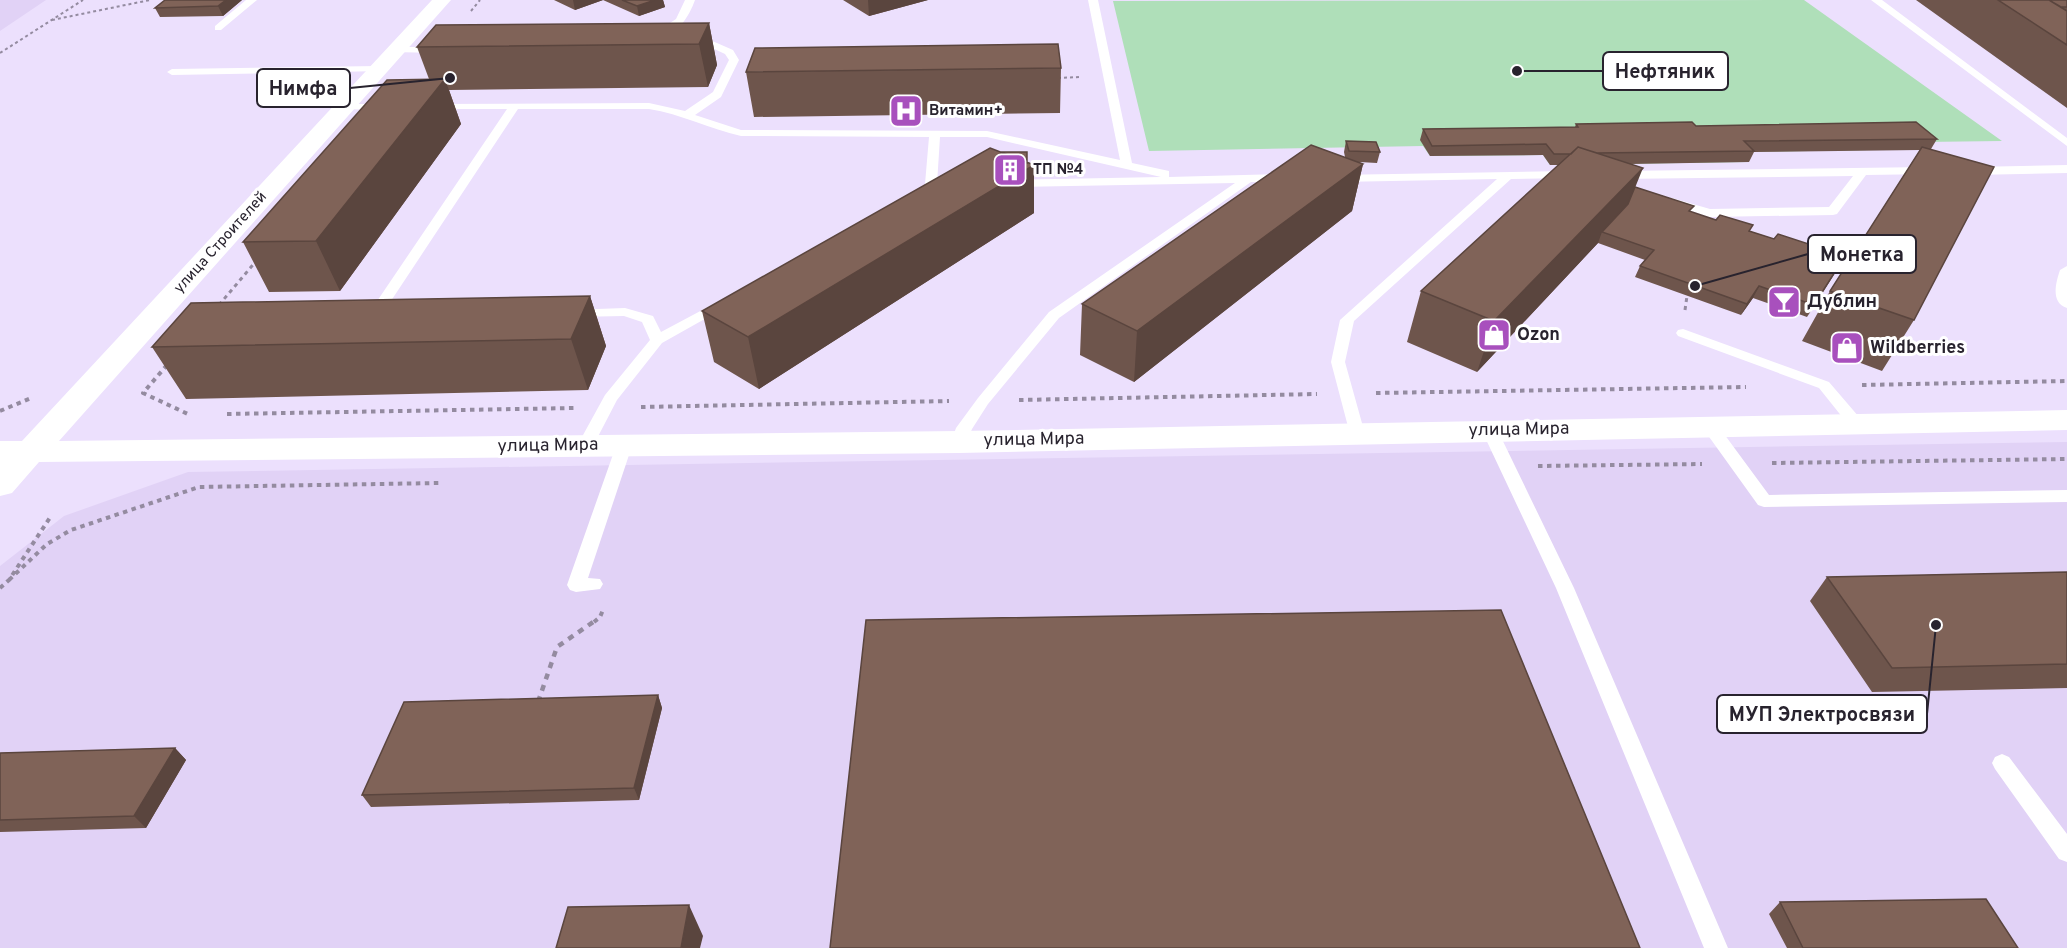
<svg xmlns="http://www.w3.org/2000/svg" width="2067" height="948" font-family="Overpass,sans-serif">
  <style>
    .built { fill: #e1d2f6 }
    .green { fill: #afdfb9 }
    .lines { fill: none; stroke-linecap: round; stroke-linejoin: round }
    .path-far3 { stroke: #948ba0; stroke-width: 2; stroke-dasharray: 3 3; stroke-linecap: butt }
    .path-far2 { stroke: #948ba0; stroke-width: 3; stroke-dasharray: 4 4; stroke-linecap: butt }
    .path-far1 { stroke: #948ba0; stroke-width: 4; stroke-dasharray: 4.5 4.5; stroke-linecap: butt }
    .path { stroke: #948ba0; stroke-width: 4.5; stroke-dasharray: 6 6; stroke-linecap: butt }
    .service { fill: #fff; fill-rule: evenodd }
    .secondary { fill: #fff; fill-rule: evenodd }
    .wall { fill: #6e554c }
    .shaded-wall { fill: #5a453e }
    .building { fill: #806358; stroke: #5a453e; stroke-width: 1.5 }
    .labels { text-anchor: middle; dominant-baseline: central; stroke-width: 6; stroke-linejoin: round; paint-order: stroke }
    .far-poi-label { font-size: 15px; font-weight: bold; fill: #28232e; stroke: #fff; text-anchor: start }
    .far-street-label { font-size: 15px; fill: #28232e; stroke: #fff }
    .poi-label { font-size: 18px; font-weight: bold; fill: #28232e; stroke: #fff; text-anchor: start }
    .street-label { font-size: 18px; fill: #28232e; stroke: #fff }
    .leader { fill: none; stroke: #28232e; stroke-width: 2 }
    .callout-dot { fill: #28232e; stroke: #fff; stroke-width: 2 }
    .callout { fill: #fff; stroke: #28232e; stroke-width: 2 }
    .callout-label { font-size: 20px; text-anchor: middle; font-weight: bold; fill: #28232e }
  </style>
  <rect width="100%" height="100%" fill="#ece0fd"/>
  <path class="built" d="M0 0H46L0 31Z
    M2067 442V948H0V566L64 516 188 472Z"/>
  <path class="green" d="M1804 0 2002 141 1923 142 1931 149 1740 152 1749 162 1550 165 1543 155 1430 156 1423 146 1149 151 1113 1Z"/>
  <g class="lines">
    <path class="path-far3" d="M471 11 480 0
      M52 20 150 0
      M0 53 83 0
      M1058 78 1081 77"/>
    <path class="path-far2" d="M219 305 257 260
      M1685 310 1687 296"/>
    <path class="path-far1" d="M167 365 143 393 190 415
      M1862 385 2067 381
      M1376 393 1746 387
      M1019 400 1317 394
      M641 407 949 401
      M0 411 31 398
      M227 414 574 408
      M1772 463 2067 459
      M1538 466 1702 464
      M9 580 47 544 71 530 199 487 439 483
      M0 588 9 580 51 516
      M594 622 600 617 603 610"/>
    <path class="path" d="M538 702 557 647 596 620"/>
    <path class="service" d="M246 0H257L221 30H215V26Z
      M685 0H695C689 17 676 38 656 36V32L676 19Z
      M1088 0H1098L1132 163 1169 171V177L1286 174 1292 178 1286 182H1251L1059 318 988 404 972 429 965 446H953L951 442 956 428 978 398 1049 312 1235 183 1012 187 1006 183 1008 180 1161 177 987 137H940L937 184 931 188 925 184 929 137 741 136C710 129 681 114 649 109H518L379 319H369L367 316 507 109H433L429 108V104L649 103 685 111 713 92 729 60 725 54 691 38V34L694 33 733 50 739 60 721 97 695 115 741 130 987 131 1120 160Z
      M1871 0H1882L2067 138V146Z
      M396 47H440L445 50 440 53 392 52 391 50Z
      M379 66 383 67V71L172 75 167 72 172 69Z
      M344 104H386L391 107 386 110 340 109V105Z
      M2067 165V173L1972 175 1966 171 1972 167Z
      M1928 167 1934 171 1932 174 1866 175 1837 214 1833 215 1709 217 1666 202 1672 198 1710 209 1829 207 1853 176 1618 179 1612 175 1618 171Z
      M1568 171 1572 172V178L1511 179 1354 321 1345 362 1365 434 1363 438H1351L1331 362 1340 320 1497 179 1339 182 1335 181V175Z
      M2067 266V308C2050 303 2056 282 2060 270Z
      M721 300 728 304 726 307 662 343 617 400 591 450H579L577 446 605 395 650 340 642 322 624 316 574 317 569 316V310L625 308 653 316 661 332Z
      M1683 329 1829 382 1865 424 1863 428H1851L1819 388 1678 336 1676 333 1678 330Z
      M1710 422 1716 423 1769 495 2067 490V502L1764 507 1758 505 1702 427Z
      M1490 426 1498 431 1574 588 1728 948H1704L1556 588 1482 431Z
      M624 441 632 446 588 578 600 579 603 584 600 589 576 592 570 590 567 585 616 446Z
      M2002 754 2009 757 2067 834V862L2059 859 1995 769 1992 763 1995 757Z"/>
    <path class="secondary" d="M432 0H451L59 441 959 431 2067 410V430L959 453 39 462 12 493 0 496V441H22Z"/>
  </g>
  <path class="wall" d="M242 0 223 16 160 17 155 8Z
    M554 0H663L665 7 639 16 603 0 575 10Z
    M843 0H928L869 16Z
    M1916 0H2067V108Z
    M709 23 717 65 708 87 449 90 461 124 340 291 269 292 243 242 429 79 417 47Z
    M1061 68 1060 113 754 117 746 72Z
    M1576 124 1696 126 1937 139 1931 149 1914 320 1882 371 1802 341 1830 291 1920 150 1754 152 1749 162 1630 164 1635 187 1691 212 1774 239 1845 256 1807 317 1753 298 1741 315 1635 277 1640 266 1645 260 1598 243 1477 372 1407 342 1421 291 1559 165H1550L1543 155 1430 156 1420 140 1423 129 1575 127Z
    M1346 141 1380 152 1377 163 1359 162 1363 164 1352 211 1134 382 1080 355 1082 304 1345 157 1344 152Z
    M1027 163 1034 165V213L759 389 714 362 702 311Z
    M590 296 606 346 588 390 186 399 152 347Z
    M2067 572V688L1872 692 1810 601 1827 577Z
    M658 695 662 708 639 800 371 807 362 795Z
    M175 748 186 760 146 828 0 832V753Z
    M1780 902 2018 948H1787L1769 914Z"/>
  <path class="shaded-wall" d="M226 0H242L223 16 218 6Z
    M573 0H603L575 10Z
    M655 0H663L665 7 639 16 637 6Z
    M868 0H928L869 16Z
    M709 23 717 65 708 87 699 44Z
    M445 79 461 124 340 291 316 241Z
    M1363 164 1352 211 1134 382 1137 331Z
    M1034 165V213L759 389 748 337Z
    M1643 168 1624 215 1602 232 1598 243 1477 372 1494 321Z
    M1845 256 1839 267 1807 317 1814 305Z
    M1759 286 1753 298 1741 315 1747 304Z
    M590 296 606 346 588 390 571 339Z
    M658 695 662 708 639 800 634 788Z
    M175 748 186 760 146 828 134 816Z
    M689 905 703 936 700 948H681Z"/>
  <path class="building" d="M165 0H226L218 6 155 8Z
    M622 0H655L637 6Z
    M1998 0H2049L2067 11V45Z
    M2049 0H2067V7H2061Z
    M709 23 699 44 417 47 436 25Z
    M1058 44 1061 68 746 72 755 48Z
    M445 79 316 241 243 242 387 80Z
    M1692 122 1696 126 1916 122 1937 139 1744 141 1754 151 1597 153 1578 147 1571 154H1554L1546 144 1432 146 1423 129 1578 127 1576 124Z
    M1346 141 1376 142 1380 152 1349 151Z
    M1311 145 1363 164 1137 331 1082 304Z
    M1578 147 1643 168 1494 321 1421 291Z
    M1922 147 1994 167 1914 320 1830 291Z
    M990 148 1034 165 748 337 702 311Z
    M1000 152H1027V163Z
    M1635 187 1694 206 1689 211 1716 220 1720 215 1753 225 1749 231 1774 239 1778 234 1845 256 1814 305 1759 286 1747 304 1640 266 1654 250 1602 232 1628 204Z
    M590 296 571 339 152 347 191 303Z
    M2067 572V664L1892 668 1827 577Z
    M1501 610 1640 948H830L866 620Z
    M658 695 634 788 362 795 404 702Z
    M175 748 134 816 0 820V753Z
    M1986 899 2018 948H1803L1780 902Z
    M689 905 681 948H556L568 907Z"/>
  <defs>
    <symbol id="hospital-square" viewBox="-11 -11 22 22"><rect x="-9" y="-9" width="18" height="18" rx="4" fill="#a850bd" stroke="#fff"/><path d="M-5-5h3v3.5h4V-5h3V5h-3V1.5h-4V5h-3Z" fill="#fff"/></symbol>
    <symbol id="building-square" viewBox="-11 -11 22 22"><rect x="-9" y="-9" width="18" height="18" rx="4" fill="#a850bd" stroke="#fff"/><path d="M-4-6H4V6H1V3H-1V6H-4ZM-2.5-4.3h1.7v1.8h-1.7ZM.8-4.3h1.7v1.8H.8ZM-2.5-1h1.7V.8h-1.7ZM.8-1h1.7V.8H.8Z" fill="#fff"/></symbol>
    <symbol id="bar-square" viewBox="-11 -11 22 22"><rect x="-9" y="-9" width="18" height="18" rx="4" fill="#a850bd" stroke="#fff"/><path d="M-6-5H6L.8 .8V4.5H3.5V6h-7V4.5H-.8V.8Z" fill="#fff"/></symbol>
    <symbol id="shop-square" viewBox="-11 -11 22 22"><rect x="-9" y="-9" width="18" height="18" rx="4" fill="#a850bd" stroke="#fff"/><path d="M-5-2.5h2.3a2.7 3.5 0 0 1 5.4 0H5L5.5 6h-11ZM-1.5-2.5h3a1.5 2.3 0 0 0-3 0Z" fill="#fff"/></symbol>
  </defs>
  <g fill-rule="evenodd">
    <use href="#hospital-square" x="887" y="92" width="38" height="38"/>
    <use href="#building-square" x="991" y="151" width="38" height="38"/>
    <use href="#bar-square" x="1765" y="283" width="38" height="38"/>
    <use href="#shop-square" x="1475" y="316" width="38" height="38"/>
    <use href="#shop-square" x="1828" y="329" width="38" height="38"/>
  </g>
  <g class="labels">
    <g class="far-poi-label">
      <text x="929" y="111">Витамин+</text>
      <text x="1033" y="170">ТП №4</text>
    </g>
    <g class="far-street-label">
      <text transform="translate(221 243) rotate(-48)">улица Строителей</text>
    </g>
    <g class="poi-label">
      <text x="1807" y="302">Дублин</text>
      <text x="1517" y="335">Ozon</text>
      <text x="1870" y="348">Wildberries</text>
    </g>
    <g class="street-label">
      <text transform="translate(1519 430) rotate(-1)">улица Мира</text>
      <text transform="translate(1034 440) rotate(-1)">улица Мира</text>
      <text transform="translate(548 446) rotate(-1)">улица Мира</text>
    </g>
  </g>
  <path class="leader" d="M1517 71L1603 71M450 78L350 88M1695 286L1808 254M1936 625L1927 714"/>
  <g class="callout-dot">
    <circle cx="1517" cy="71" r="6"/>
    <circle cx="450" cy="78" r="6"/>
    <circle cx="1695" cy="286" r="6"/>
    <circle cx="1936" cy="625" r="6"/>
  </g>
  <g class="callout">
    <rect x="1603" y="52" width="125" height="38" rx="6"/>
    <rect x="257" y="69" width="93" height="38" rx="6"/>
    <rect x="1808" y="235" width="108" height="38" rx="6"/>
    <rect x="1717" y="695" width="210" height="38" rx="6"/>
  </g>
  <g class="callout-label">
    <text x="1665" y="78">Нефтяник</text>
    <text x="303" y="95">Нимфа</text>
    <text x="1862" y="261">Монетка</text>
    <text x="1822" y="721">МУП Электросвязи</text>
  </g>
</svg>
